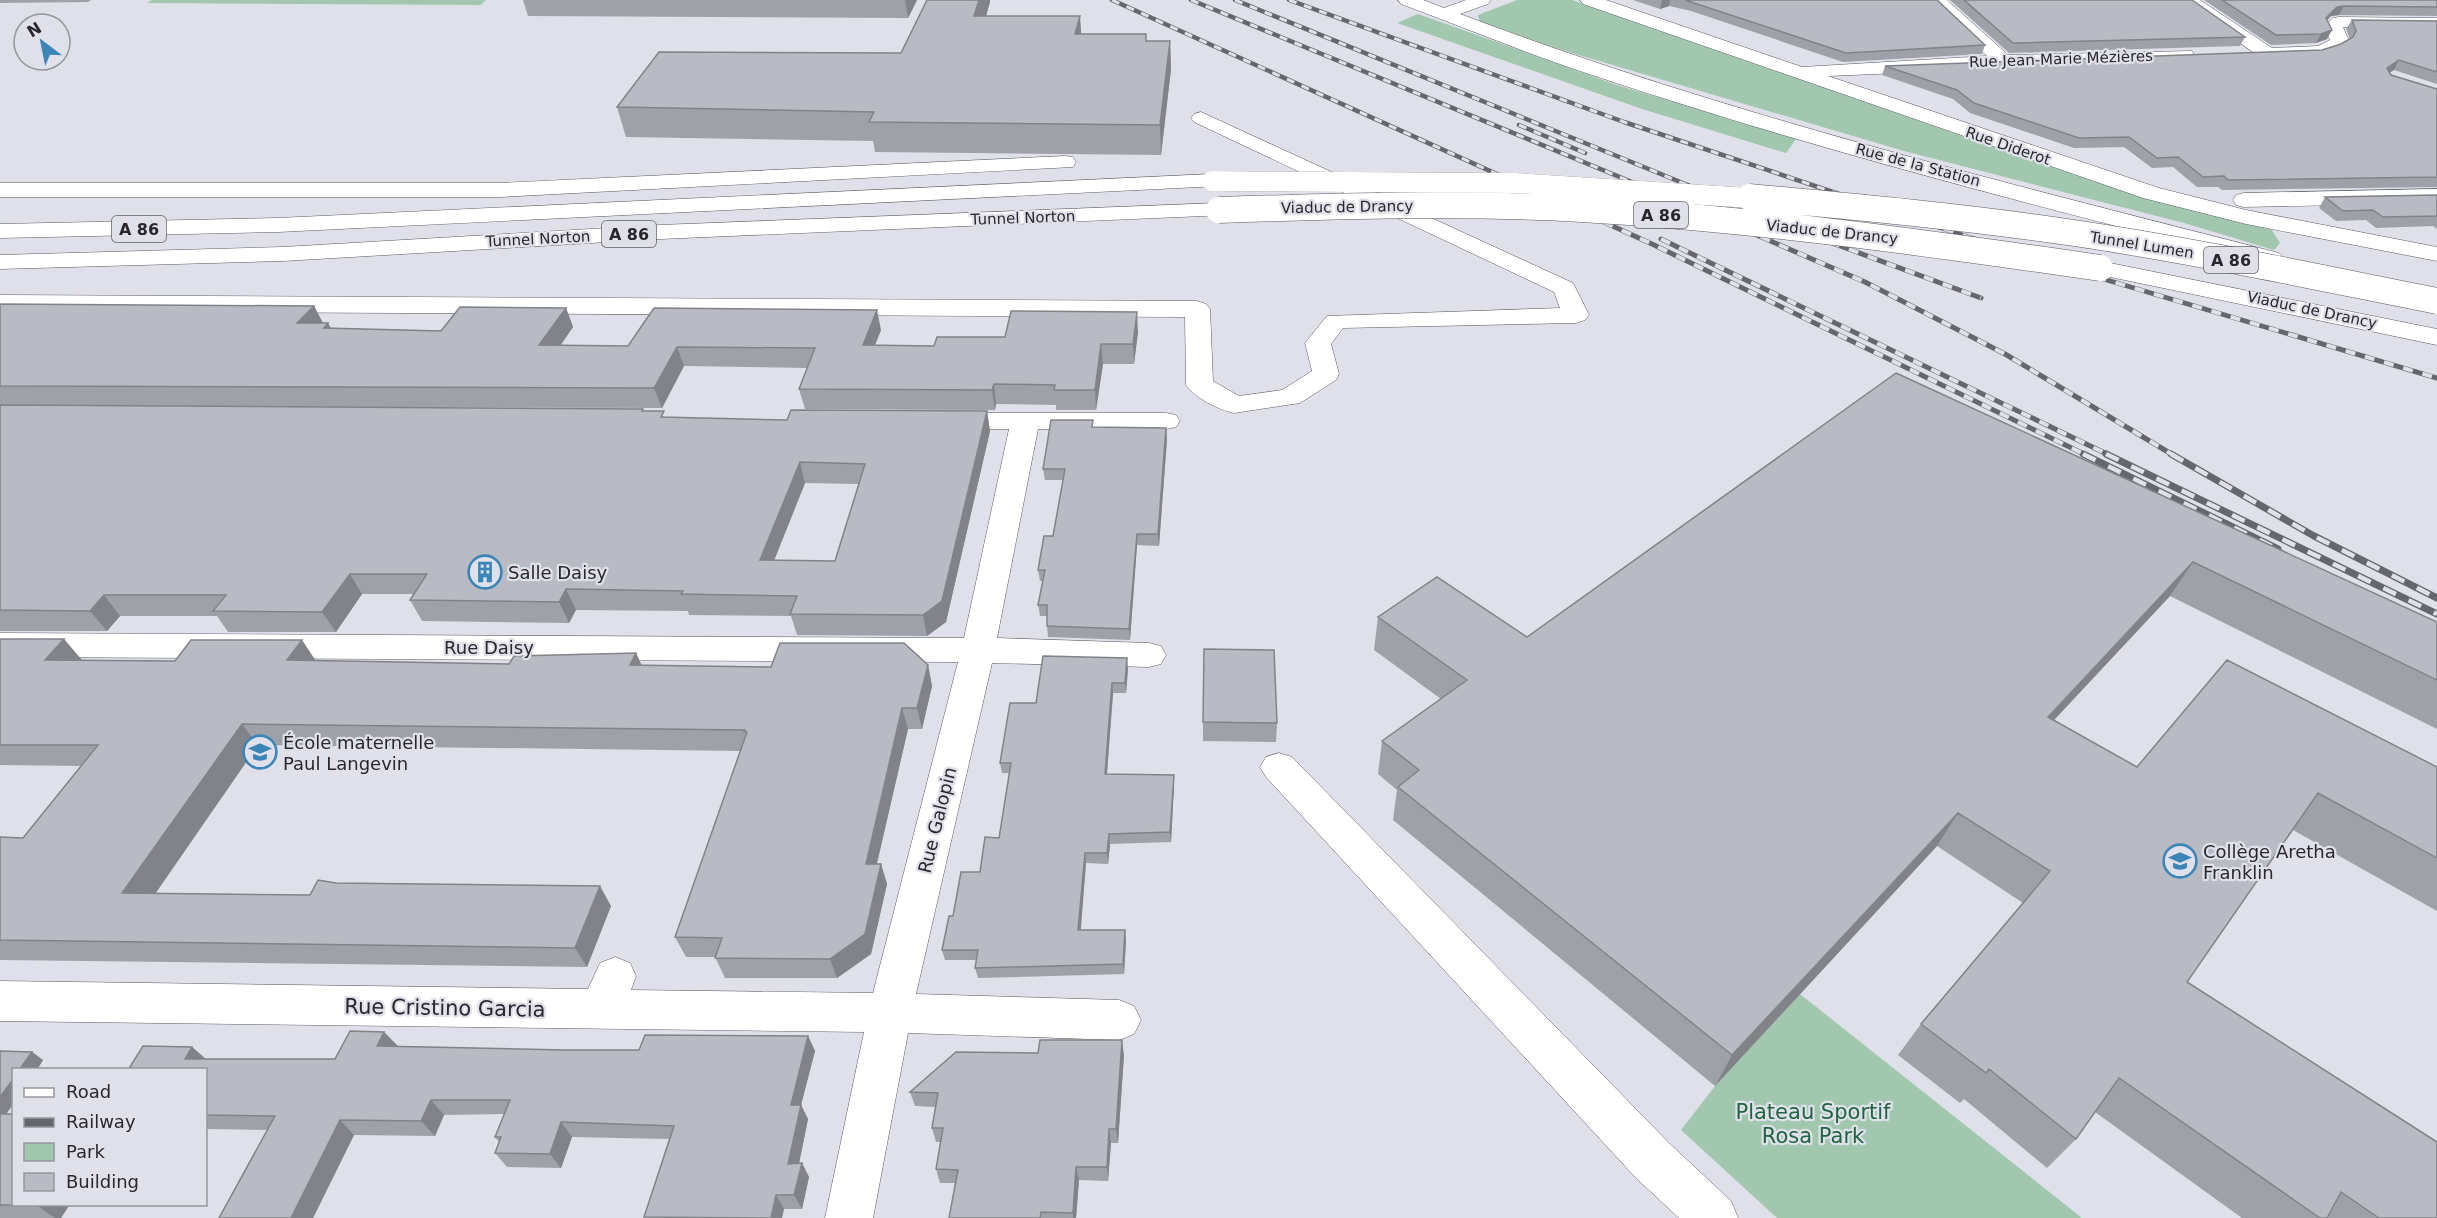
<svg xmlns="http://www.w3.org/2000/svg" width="2437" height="1218" font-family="'DejaVu Sans',sans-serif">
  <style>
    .green { fill: #a1c8ae }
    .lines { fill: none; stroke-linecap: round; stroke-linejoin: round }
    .minor-casing { stroke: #595a62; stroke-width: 1 }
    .highway-casing { stroke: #595a62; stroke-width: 1 }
    .minor { fill: #fff; fill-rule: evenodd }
    .highway { fill: #fff; fill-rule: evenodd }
    .rail-far2-casing { stroke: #66676d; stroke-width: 4.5 }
    .rail-far1-casing { stroke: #66676d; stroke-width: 5 }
    .rail-casing { stroke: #66676d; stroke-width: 7 }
    .rail-far2 { stroke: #dfe0ea; stroke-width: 3; stroke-dasharray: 8; stroke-linecap: butt }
    .rail-far1 { stroke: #dfe0ea; stroke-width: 4; stroke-dasharray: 10; stroke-linecap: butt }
    .rail { stroke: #dfe0ea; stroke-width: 4.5; stroke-dasharray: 14; stroke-linecap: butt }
    .highway-bridge-far1-casing { stroke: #595a62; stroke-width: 20; stroke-linecap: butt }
    .highway-bridge-casing { stroke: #595a62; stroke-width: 27; stroke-linecap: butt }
    .highway-bridge-far1 { stroke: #fff; stroke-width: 20 }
    .highway-bridge { stroke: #fff; stroke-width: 26 }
    .wall { fill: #9fa1a9; fill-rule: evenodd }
    .shaded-wall { fill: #828389 }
    .building { fill: #b9bbc4; stroke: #828389; stroke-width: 1.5; fill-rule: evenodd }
    .labels { text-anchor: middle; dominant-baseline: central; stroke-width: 4.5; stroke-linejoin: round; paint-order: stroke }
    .far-street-label { font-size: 15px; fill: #28282c; stroke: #dfe0ea }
    .shield { fill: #dfe0ea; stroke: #5f5f65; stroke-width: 1.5 }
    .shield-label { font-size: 16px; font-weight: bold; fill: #28282c }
    .poi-label { font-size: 18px; fill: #28282c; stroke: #dfe0ea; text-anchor: start }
    .street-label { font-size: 18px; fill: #28282c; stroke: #dfe0ea }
    .near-street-label { font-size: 21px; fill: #28282c; stroke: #dfe0ea }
    .near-park-label { font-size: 21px; fill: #206540; stroke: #dfe0ea }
  </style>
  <rect width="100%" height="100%" fill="#dfe0ea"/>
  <path class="green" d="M152 0H486L481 5 147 3Z
    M1517 0H1572L2095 182 2271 229 2280 243 2274 250 2184 223 1904 151 1562 50 1480 22 1478 15Z
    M1418 14 1617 85 1796 139 1786 153 1642 109 1397 23Z
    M1800 994 2082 1218H1777L1681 1130 1715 1086Z"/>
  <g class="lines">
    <defs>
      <path id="minor" d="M1398 0H1423L1444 8 1466 0H1491L1488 4 1460 14C1727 115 2003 182 2279 253L2283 258 2279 263 2271 265C2042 208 1813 149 1589 74 1525 53 1463 27 1401 4Z
        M1580 0H1606L1802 67 1987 56 1928 0H1947L2008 55 2192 51 2194 55 2192 59 2185 61 1828 76 2159 188 2246 210 2437 247V261L2246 224 2143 198 1583 4Z
        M2179 0H2200L2272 48 2318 46 2330 40 2323 27 2333 18 2339 17 2437 18V28L2343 27 2349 41C2331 67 2292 53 2267 59L2260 57Z
        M1201 112 1573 283 1589 315 1585 320 1576 323 1343 328 1331 344 1339 374 1336 380 1300 403 1234 413C1219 410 1195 398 1186 385L1185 317 0 311V295L1197 301 1206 304 1210 309 1213 381 1239 396 1282 390 1312 371 1305 343 1327 316 1560 308 1554 292 1194 122 1191 118 1194 114Z
        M1065 156 1073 157 1076 162 1073 167 500 197H0V183H500Z
        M2437 189V203L2244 207 2236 205 2233 200 2236 195 2244 193Z
        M944 413H1166L1176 415 1180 421 1176 427 1166 429H1038L997 638 1149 643 1161 646 1166 655 1161 664 1149 667 992 663 916 994 1119 1000 1134 1006 1141 1020 1134 1034 1119 1040 908 1033 873 1218H825L864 1032 0 1021V981L588 989 600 963 615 957 630 963 636 976 631 990 873 993 958 662 0 657V633L964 638 1009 429H944L934 427 930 421 934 415Z
        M1279 753 1292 757 1670 1144 1731 1201 1738 1218H1679L1636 1178 1266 777 1260 767 1266 757Z"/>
      <path id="highway" d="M1212 174 1220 176 1223 181 1220 186 278 232 0 238V224L278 218Z
        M1219 203 1227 205 1230 210 1227 215 660 239 283 261 0 269V255L283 247 660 225Z
        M2100 261 2437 329V345L2091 273 2088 268 2091 263Z"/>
    </defs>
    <use href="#minor" class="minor-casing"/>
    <use href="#highway" class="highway-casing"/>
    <use href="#minor" class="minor"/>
    <use href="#highway" class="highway"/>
    <defs>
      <path id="rail-far2" d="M1112 0 1552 199
        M1191 0 1673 199
        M1235 0 1722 199
        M1289 0 1624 122 1854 199
        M1519 125 1585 153"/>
      <path id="rail-far1" d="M1549 197 1652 244 2086 455
        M1669 197 1865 282 2005 354 2173 455
        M1719 197 1816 237 1981 298
        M1849 197 2016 253 2437 378
        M1715 207 1794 237
        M1661 239 2109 455"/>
      <path id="rail" d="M2083 454 2278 549
        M2106 454 2437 614
        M2171 454 2314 536 2437 598"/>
    </defs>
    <use href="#rail-far2" class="rail-far2-casing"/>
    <use href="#rail-far1" class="rail-far1-casing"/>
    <use href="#rail" class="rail-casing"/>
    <use href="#rail-far2" class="rail-far2"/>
    <use href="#rail-far1" class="rail-far1"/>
    <use href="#rail" class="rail"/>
    <defs>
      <path id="highway-bridge-far1" d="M1212 181 1516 183 1766 199"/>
      <path id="highway-bridge" d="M1749 197C1858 207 1966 217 2074 233 2196 251 2316 277 2437 301
        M1219 210C1340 206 1461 202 1582 209 1755 219 1928 243 2100 268"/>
    </defs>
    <use href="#highway-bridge-far1" class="highway-bridge-far1-casing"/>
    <use href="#highway-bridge" class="highway-bridge-casing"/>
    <use href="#highway-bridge-far1" class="highway-bridge-far1"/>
    <use href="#highway-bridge" class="highway-bridge"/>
  </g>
  <path class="wall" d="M0 0H91L88 2 0 3Z
    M523 0H917L908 18 528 16Z
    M1633 0H1937L1985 45 1982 54 1843 62 1691 11 1669 6 1660 9Z
    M1950 0H2192L2245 37 2240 46 2009 53Z
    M2204 0H2437V16L2339 15 2331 16 2327 20V39L2316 43 2271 45Z
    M990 2 986 16 1081 34 1146 41H1170L1171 69 1161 155 875 152 873 141 626 137 617 107 901 53Z
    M2352 20 2437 21V84L2394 70 2390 72 2391 75 2437 89V187L2222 190 2218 187H2197L2173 167 2152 168 2124 147 2074 148 1970 113 1953 99 1882 75 1885 66 2322 50 2341 44 2350 39 2346 29Z
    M2437 195V229L2433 226 2376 228 2366 220 2336 221 2319 208 2325 197Z
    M0 304 314 306 323 323 331 328 441 331 566 308 573 327 561 345 628 346 881 330 875 345 934 346 1005 337 1138 332 1134 364H1103L1096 410H1056V405L996 404 995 410 805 409 799 389 808 368 684 366 662 408 30 406 644 411 666 417 787 420 987 411 990 431 946 622 927 636 797 635 791 616 689 615 688 611 576 610 569 623 422 621 410 600 414 594H362L336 632H228L217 616H120L107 631H0ZM805 483 859 484 835 561 774 560Z
    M1896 373 2437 622V729L2170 596 2054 720 2137 767H2437V911L2293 830 2187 982 2437 1218H2242L2095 1112 2076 1139 2047 1168 1964 1099 1960 1103 1898 1055 1921 1024 2023 903 1937 846 1715 1086 1393 820 1397 790 1378 774 1382 741 1441 699 1374 650 1378 617 1527 637Z
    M1093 420V427L1166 428 1167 439 1159 546 1137 545 1130 640 1048 637 1047 626V616H1040L1038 605 1043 581H1040L1038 570 1053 536 1063 480H1045L1043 469Z
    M0 639 82 660 81 661H316L509 664 636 653 642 666 771 667 928 665 932 686 922 729H908L877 864H881L887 884 871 954 837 978H725L715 957H686L675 937 741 751 258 745 155 893 310 895 336 883 611 906 587 967 0 960V837L23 838 81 766 0 765Z
    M1128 669 1126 693H1113L1107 774 1174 775V786L1171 842 1110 844 1108 864 1086 863 1080 930 1126 940 1124 974 978 978 975 968 977 960H945L942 950 953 916 999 838 1009 773H1002L1000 763 1036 703Z
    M1203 722 1277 723 1276 742 1203 741Z
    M384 1032 397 1046 565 1050H639L808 1036 815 1051 801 1105 808 1119 799 1164 802 1163 809 1177 802 1209H784L782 1218H644L669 1139 572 1137 561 1168 507 1167 495 1153 499 1142 495 1137 504 1114 444 1115 435 1136 354 1135 313 1218H219L267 1130 206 1129V1070L192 1047 206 1059H335Z
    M0 1051 32 1052 43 1060 6 1114 14 1204H70L61 1218H0Z
    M1124 1055 1118 1143H1111L1108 1181 1079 1180 1076 1218H949L955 1183H940L936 1169 940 1142H936L932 1128 935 1107 915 1106 910 1092Z"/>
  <path class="shaded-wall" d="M905 0H917L908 18Z
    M979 0H990V2L978 43 974 16Z
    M1662 0H1670L1669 6 1660 9Z
    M2344 6 2339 15 2331 16 2321 27 2326 18 2337 7Z
    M1080 16 1082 44 1075 34Z
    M2332 30 2327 39 2316 43 2321 34Z
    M1170 41 1171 69 1161 155 1160 125Z
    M2399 60 2394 70 2381 78 2387 68Z
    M314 306 324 325 297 323Z
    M566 308 573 327 547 364 539 345Z
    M877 310 881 330 867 365 863 345Z
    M1137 312 1138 332 1134 364 1133 344Z
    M328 323 339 342 324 328Z
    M1101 344 1103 364 1096 410 1095 390Z
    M677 347 684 366 662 408 654 388Z
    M994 384 996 404 995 410 992 390Z
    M987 411 990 431 946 622 927 636 923 615Z
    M1166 428 1167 439 1159 546 1158 534Z
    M800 462 805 483 766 581 760 560Z
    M1137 534V545L1130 640 1129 629Z
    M2193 562 2170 596 2026 750 2048 717Z
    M350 574 362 594 336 632 322 612Z
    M566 589 576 610 569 623 559 602Z
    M104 595 120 616 107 631 90 611Z
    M64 639 82 660 63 681 45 660Z
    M302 640 316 661 287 660Z
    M636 653 645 673 630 665Z
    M1127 658 1128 669 1126 693 1125 683Z
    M928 665 932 686 922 729 917 708Z
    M1112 683 1113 693 1106 785 1105 774Z
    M902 708 908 729 872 884 866 864Z
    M242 724 258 745 142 913 122 893Z
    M1174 775V786L1171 842 1170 832Z
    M1958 813 1937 846 1715 1086 1732 1055Z
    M1109 834 1110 844 1108 864 1107 853Z
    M1085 853 1086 863 1080 940 1078 930Z
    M881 864 887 884 871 954 837 978 830 959Z
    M600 886 611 906 587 967 575 948Z
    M1125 930 1126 940 1124 974 1123 964Z
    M384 1032 398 1046H377Z
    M808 1036 815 1051 801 1105 808 1119 796 1178 788 1164 791 1105Z
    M1122 1040 1124 1055 1118 1143 1116 1129Z
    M192 1047 209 1062 185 1059Z
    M32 1052 43 1060 37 1070H19Z
    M14 1078V1103L0 1123V1097Z
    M431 1100 444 1115 435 1136 421 1121Z
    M340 1120 354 1135 313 1218H291Z
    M561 1122 572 1137 561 1168 550 1154Z
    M1109 1129 1111 1143 1108 1181 1107 1167Z
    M802 1163 809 1177 802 1209 794 1195Z
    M1076 1167 1079 1180 1076 1218H1073V1213Z
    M776 1195 784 1209 782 1218H771Z
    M36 1204H70L61 1218H55L36 1205Z"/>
  <path class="building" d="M927 0H979L974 16H1080L1075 34H1146V41H1170L1160 125 869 122 874 112 617 107 659 52 901 53Z
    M1685 0H1937L1985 45 1846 53Z
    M1964 0H2192L2245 37 2013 43Z
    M2222 0H2437V7L2344 6 2337 7 2326 18 2332 30 2321 34 2276 35Z
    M2352 20 2437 21V72L2399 60 2387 68 2391 75 2437 89V177L2228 180 2224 176 2203 177 2178 157 2157 158 2129 137 2079 138 1974 103 1957 90 1885 66 2322 50 2341 44 2353 37 2356 31Z
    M2437 195V216L2383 217 2373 210 2343 211 2325 197Z
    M0 304 314 306 297 323H328L324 328 441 331 460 307 566 308 539 345 628 346 654 308 877 310 863 345 934 346 937 337H1005L1011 311 1137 312 1133 344H1101L1095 390H1054L1055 385 994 384 992 390 799 389 815 348 677 347 654 388 0 386Z
    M1896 373 2437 622V680L2193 562 2048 717 2137 767 2227 660 2437 767V858L2318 793 2187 982 2437 1142V1218H2379L2341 1192 2327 1218H2320L2119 1078 2076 1139 1989 1069 1986 1073 1921 1024 2050 871 1958 813 1732 1055 1398 787 1419 770 1382 741 1467 680 1378 617 1437 577 1527 637Z
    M0 405 643 409 642 411H664L661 417 787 420 791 410 987 411 942 601 923 615 790 614 797 596 681 594 683 591 566 589 559 602 410 600 427 574H350L322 612 213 611 226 595H104L90 611 0 610ZM800 462 865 464 835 561 760 560Z
    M1051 420H1093L1092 427 1166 428 1158 534H1137L1129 629 1047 626V605H1038L1045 570H1038L1044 536H1053L1065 469H1043Z
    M0 639H64L45 660 175 661 191 640H302L287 660 509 664 514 656 636 653 630 665 771 667 780 643H904L928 665 917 708H902L866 864H881L865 934 830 959 715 958 722 938 675 937 747 732H744L745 730 242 724 122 893 310 895 318 880 336 883 600 886 575 948 0 940V837L23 838 98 745H0Z
    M1204 649 1274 650 1277 723 1203 722Z
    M1043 656 1127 658 1125 683H1112L1105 774 1174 775 1170 832 1109 834 1107 853H1085L1078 930H1125L1123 964 975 968 978 950H942L949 916H953L961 872H980L985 837 999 838 1011 763H1000L1010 703H1036Z
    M350 1031 384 1032 377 1046 565 1050H639L645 1035 808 1036 791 1105H801L788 1164 802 1163 794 1195H776L771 1218 644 1217 674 1126 561 1122 550 1154 495 1153 501 1137H495L510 1100H431L421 1121 340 1120 291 1218H219L275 1116 206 1115V1070H128L143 1046 192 1047 185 1059H335Z
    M1040 1040H1122L1116 1129H1109L1107 1167H1076L1073 1213 1041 1212 1040 1218H949L958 1170 936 1169 943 1128H932L938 1093 910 1092 956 1052 1038 1053Z
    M0 1051 32 1052 19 1070H14V1078L0 1097Z
    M0 1114H14V1204H36V1205H0Z"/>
  <defs>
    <symbol id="building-ring" viewBox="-11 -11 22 22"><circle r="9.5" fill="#dfe0ea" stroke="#3b85b9" stroke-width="1.5"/><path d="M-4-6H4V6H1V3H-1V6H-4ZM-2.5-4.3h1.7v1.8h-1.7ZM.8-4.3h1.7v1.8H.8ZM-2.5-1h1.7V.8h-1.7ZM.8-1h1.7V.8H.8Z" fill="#3b85b9"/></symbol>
    <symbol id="school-ring" viewBox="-11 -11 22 22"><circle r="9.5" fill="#dfe0ea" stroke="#3b85b9" stroke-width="1.5"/><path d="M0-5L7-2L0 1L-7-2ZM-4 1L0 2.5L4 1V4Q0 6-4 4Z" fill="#3b85b9"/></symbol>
  </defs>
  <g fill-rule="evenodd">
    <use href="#building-ring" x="466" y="553" width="38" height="38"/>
    <use href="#school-ring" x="241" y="733" width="38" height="38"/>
    <use href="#school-ring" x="2161" y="842" width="38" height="38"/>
  </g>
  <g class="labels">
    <g class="far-street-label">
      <text transform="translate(2061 59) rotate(-2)">Rue Jean-Marie Mézières</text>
      <text transform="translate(2008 146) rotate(19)">Rue Diderot</text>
      <text transform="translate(1918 165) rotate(15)">Rue de la Station</text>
      <text transform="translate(1347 207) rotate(-1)">Viaduc de Drancy</text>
      <text transform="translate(1023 218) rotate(-2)">Tunnel Norton</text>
      <text transform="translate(1832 232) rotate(6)">Viaduc de Drancy</text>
      <text transform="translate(538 239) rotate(-3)">Tunnel Norton</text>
      <text transform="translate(2142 245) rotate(9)">Tunnel Lumen</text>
      <text transform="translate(2312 310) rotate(12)">Viaduc de Drancy</text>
    </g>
    <g class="shield">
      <rect x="1634" y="202" width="54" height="26" rx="4.5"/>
      <rect x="112" y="216" width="54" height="26" rx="4.5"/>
      <rect x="602" y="221" width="54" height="26" rx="4.5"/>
      <rect x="2204" y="247" width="54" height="26" rx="4.5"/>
    </g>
    <g class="shield-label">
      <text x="1661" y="215">A 86</text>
      <text x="139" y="229">A 86</text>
      <text x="629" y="234">A 86</text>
      <text x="2231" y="260">A 86</text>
    </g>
    <g class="poi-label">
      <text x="508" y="572">Salle Daisy</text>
      <text x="283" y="742">École maternelle<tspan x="283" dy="21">Paul Langevin</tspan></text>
      <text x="2203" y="851">Collège Aretha<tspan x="2203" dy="21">Franklin</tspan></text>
    </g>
    <g class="street-label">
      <text x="489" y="647">Rue Daisy</text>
      <text transform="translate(937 820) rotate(-76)">Rue Galopin</text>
    </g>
    <g class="near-street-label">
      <text transform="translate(445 1008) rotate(1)">Rue Cristino Garcia</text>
    </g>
    <g class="near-park-label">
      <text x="1813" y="1112">Plateau Sportif<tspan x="1813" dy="24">Rosa Park</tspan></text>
    </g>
  </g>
  <rect x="12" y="1068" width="195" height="138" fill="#dfe0ea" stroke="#96969e" stroke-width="1.5"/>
  <rect x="24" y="1088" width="30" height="9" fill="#ffffff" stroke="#96969e" stroke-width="1.5"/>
  <text x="66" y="1098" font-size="18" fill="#28282c">Road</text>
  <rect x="24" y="1118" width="30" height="9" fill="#66676d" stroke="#96969e" stroke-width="1.5"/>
  <text x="66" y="1128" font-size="18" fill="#28282c">Railway</text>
  <rect x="24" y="1143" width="30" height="18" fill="#a1c8ae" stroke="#96969e" stroke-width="1.5"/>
  <text x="66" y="1158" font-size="18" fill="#28282c">Park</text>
  <rect x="24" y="1173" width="30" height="18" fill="#b9bbc4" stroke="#96969e" stroke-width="1.5"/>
  <text x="66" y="1188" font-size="18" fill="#28282c">Building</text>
  <g transform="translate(42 42) rotate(328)"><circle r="28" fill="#dfe0ea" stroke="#96969e" stroke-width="1.5"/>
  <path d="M0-4.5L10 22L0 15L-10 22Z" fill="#3b85b9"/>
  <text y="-9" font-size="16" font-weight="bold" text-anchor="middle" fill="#28282c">N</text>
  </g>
</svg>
